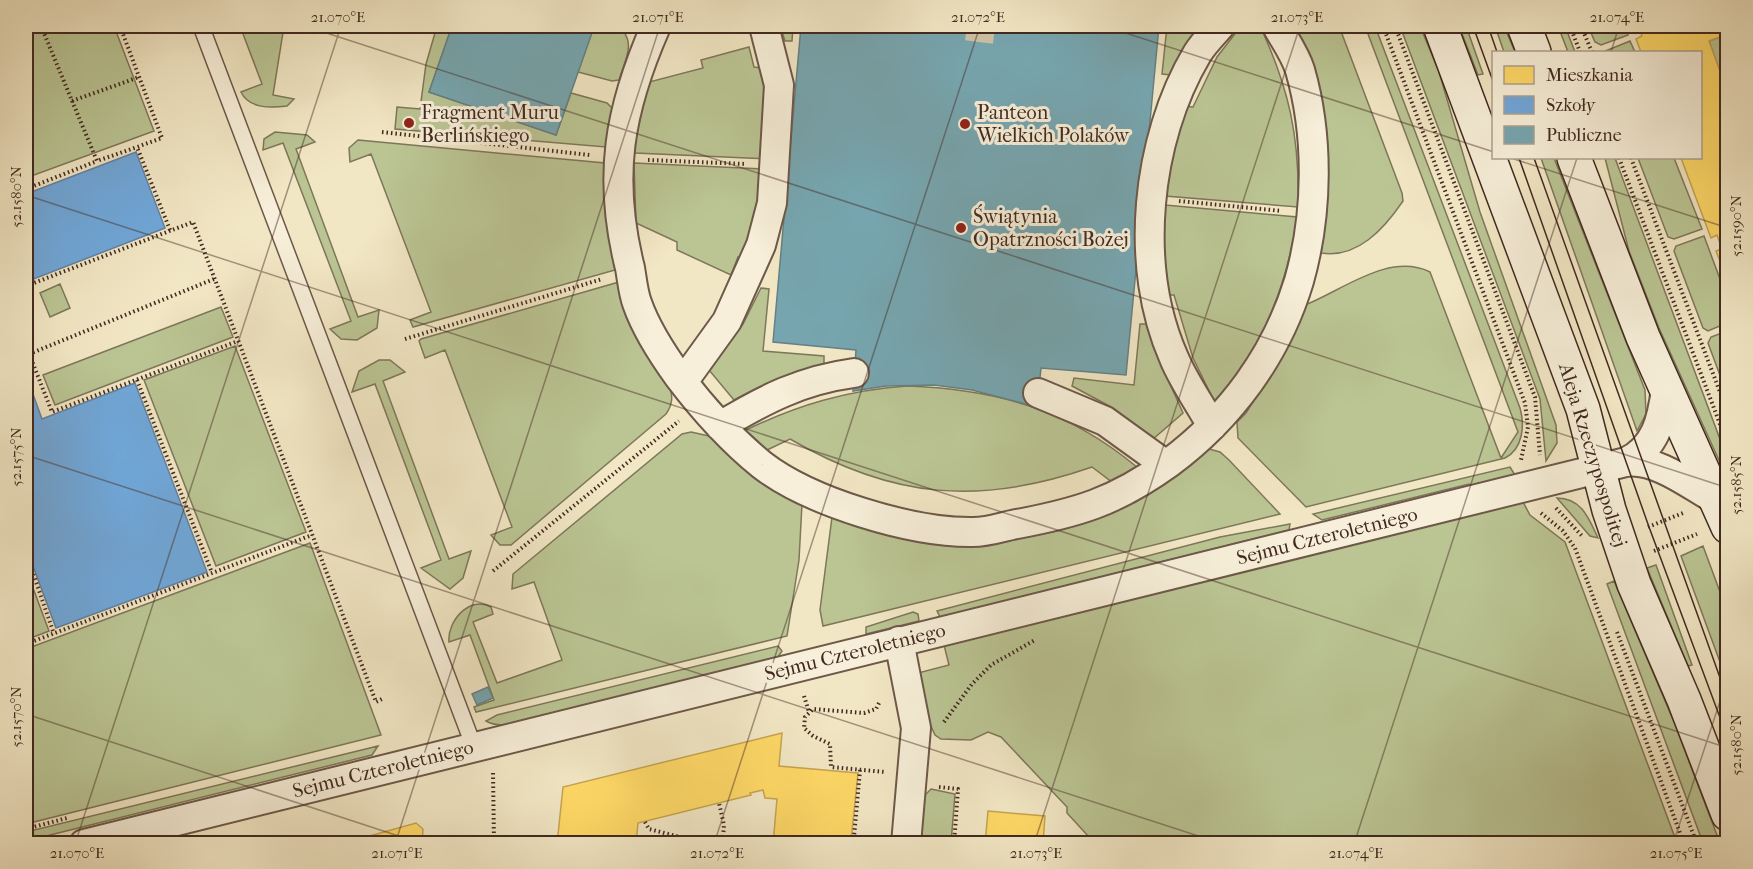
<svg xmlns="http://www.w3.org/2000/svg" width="1753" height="869" font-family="'IM FELL French Canon',serif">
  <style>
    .green { fill: #bbc594; stroke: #7e775a; stroke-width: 1.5 }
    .homes { fill: #ffd966; stroke: #c6a451; stroke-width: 1.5 }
    .schools { fill: #6fa8dc; stroke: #6182a4; stroke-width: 1.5 }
    .public { fill: #76a5af; stroke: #668084; stroke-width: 1.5 }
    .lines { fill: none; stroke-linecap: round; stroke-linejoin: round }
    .street-tunnel { stroke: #cfc1a4; stroke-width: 28; stroke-dasharray: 28 14; stroke-linecap: butt }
    .lane-casing { stroke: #6d5849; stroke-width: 18 }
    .street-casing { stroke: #6d5849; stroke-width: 32 }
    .secondary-casing { stroke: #412920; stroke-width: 36 }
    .path { stroke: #412920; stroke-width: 4; stroke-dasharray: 1.5 3; stroke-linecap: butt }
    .lane { stroke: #f7efd9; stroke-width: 15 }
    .street { stroke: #f7efd9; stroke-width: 28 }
    .secondary { stroke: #f7efd9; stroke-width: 33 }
    .tram { stroke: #412920; stroke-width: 1.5 }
    .ticks { fill: none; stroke: #412920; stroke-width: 1.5; stroke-opacity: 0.45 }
    .poi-dot { fill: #8f2418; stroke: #f7efd9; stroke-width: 2 }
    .labels { text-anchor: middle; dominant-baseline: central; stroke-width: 6; stroke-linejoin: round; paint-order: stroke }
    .poi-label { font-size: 20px; fill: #412920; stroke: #f7efd9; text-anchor: start }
    .street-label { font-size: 20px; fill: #412920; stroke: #f7efd9 }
    .neatline { fill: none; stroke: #412920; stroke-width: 2 }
    .ticks-label { font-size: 15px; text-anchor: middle; fill: #412920 }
  </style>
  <rect width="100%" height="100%" fill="#f2e7c5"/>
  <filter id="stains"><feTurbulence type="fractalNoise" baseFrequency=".00333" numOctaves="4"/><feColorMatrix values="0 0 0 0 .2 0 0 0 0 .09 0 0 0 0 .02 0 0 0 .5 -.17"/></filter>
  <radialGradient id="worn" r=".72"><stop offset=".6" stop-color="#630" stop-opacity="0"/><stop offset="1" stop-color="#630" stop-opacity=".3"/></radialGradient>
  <path class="green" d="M26 26H114L154 131 26 178Z
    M240 26H284L273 95 294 99 287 106C271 108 249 109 241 92L262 84Z
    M437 26H452L429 92 556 135 571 93 607 103 612 108 606 147 395 129 397 107 420 109 426 64Z
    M581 26H617C638 40 625 60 619 80L612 81 578 72 592 30Z
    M780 26H793L792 41H785Z
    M1167 26H1199L1171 75 1162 74Z
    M1241 26H1260C1289 88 1300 138 1298 207L1165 196 1172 139 1182 106 1193 107 1217 57Z
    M1293 26H1339L1402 193 1403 201C1384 229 1357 259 1321 253 1330 204 1330 153 1320 105 1314 78 1302 51 1293 26Z
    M1365 26H1375L1520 408C1525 425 1523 449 1505 458L1306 507 1238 438 1237 422 1246 413 1290 343 1305 305C1343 290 1389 252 1430 272L1501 458 1518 432Z
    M1400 26H1420L1439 72 1480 212 1556 425 1557 443 1546 461 1540 399Z
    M1459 26H1466L1483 74 1478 75Z
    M1495 26H1504L1515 52H1504Z
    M1558 26H1565L1575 52H1568Z
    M1588 26H1625L1628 35 1601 45 1595 42Z
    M1727 34V93L1709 41Z
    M1630 41 1635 52H1602H1603Z
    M749 47 754 67 762 68 767 107V159L635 153 636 136 649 82 703 68 701 60Z
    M275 132 307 135 315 142 296 149 358 317 379 310 377 328 357 340 341 339 330 329 351 321 283 143 263 150 264 139Z
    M358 140 605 163V210L615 270 413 327 410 320 431 312 371 154 350 162 349 148Z
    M1541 158H1554L1645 390 1646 414 1637 431Z
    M1605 158H1615L1727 458V478L1659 328 1629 251Z
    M1638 158H1674L1702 229 1674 239 1668 237Z
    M634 163 765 169 763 194 745 256 738 257 731 275 677 250V242L636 223Z
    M1165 205 1297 217C1287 288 1262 349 1215 403L1193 358 1174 295H1168L1162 232Z
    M1704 236 1727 298V323L1708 331 1703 328 1674 251 1676 246Z
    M619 282 669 384C673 396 673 404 666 414L511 545H500L491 535 512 527 445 350 425 358 419 341 421 339Z
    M60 284 70 308 50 317 40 293Z
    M761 288 769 289 763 351 824 356V364L759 387 734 400 709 370 743 324Z
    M221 307 233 337 55 405 43 375Z
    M1140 324H1148L1157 355 1183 413 1153 439 1113 408 1072 386 1074 378 1134 385Z
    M1727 331H1728L1727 394 1708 343 1711 337Z
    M235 346 306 532 216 566 144 380Z
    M379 360H390L405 372 383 381 449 559 471 551 463 578 450 589 421 568 441 560 375 384 352 392 359 371Z
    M907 386C997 389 1069 410 1138 468L1112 482 1092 467C980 506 893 499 790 439L767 450 744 431C797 405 848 390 907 386Z
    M691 432 709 436 741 465 802 504 799 560 787 636 476 712 474 707 494 700 470 635 449 642C447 621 470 595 491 607L493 614 473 622 497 683 562 660 534 582 512 589 513 574 682 434Z
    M1209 449 1220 452 1229 460 1280 514 823 626 820 610 832 517C876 533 907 535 953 537 974 537 997 541 1017 538 1090 530 1154 496 1209 449Z
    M1510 467 1515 475 1471 486 1469 484 1322 520 1313 514Z
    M1557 498C1582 498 1589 519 1598 538L1590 536Z
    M1523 502 1530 515 1565 542 1677 843H1089V837L1067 813V807L1001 737 988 732 971 740 941 739 935 735 930 724 918 673 949 665 944 645Z
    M1290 524 1289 530 940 617 937 611 1220 537Z
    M310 543 381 735 26 824V649Z
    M1703 546 1727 611V681L1681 556Z
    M1656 565 1692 665 1688 666 1647 568Z
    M26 569 49 631 26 640Z
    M1614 581 1674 722 1720 843H1703L1607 584Z
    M913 612 918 614 919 621 866 634V627Z
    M778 646 782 651 778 657 525 722C511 724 498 728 486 721L497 715Z
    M378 746 372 755 26 841V832Z
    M931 789 955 794 951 843 918 844 924 796Z"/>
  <path class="homes" d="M1638 26H1728V34L1709 41 1728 93V282L1716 251 1722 249 1717 235 1711 238 1681 158H1700V52H1641L1636 39 1642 36Z
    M782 733 779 766 858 773 851 841 866 844H773L777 799 765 798 763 790 750 793 751 795 638 823 636 844H557L563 787Z
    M988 811 1045 816 1043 844H985Z
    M416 823 423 829 422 844H341Z"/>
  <path class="schools" d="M136 152 165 228 26 282V194Z
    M26 375 42 419 135 383 207 572 56 628 26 547Z"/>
  <path class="public" d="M452 26H581L593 30 556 135 429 92Z
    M801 26H1159L1126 375 1041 368 1037 407 972 390 934 385 886 386 853 391 856 350 773 342Z
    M488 687 493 698 477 705 472 694Z"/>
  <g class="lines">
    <path class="street-tunnel" d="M979 42 981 26"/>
    <defs>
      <path id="lane" d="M201 26 474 747"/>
      <path id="street" d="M656 26C619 110 607 177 630 268 632 279 633 292 637 303 646 329 663 355 679 377 704 410 730 439 762 465 810 502 910 532 970 532 984 533 999 528 1012 525 1077 513 1115 502 1169 463 1231 417 1277 354 1299 281 1318 214 1319 136 1300 70 1295 54 1284 39 1277 26
        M683 382 727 321 761 245 772 203 779 85 764 26
        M1038 393 1105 421 1166 465
        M720 426C765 399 802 380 854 373
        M1212 426C1200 404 1184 382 1174 358 1133 266 1146 140 1197 54 1203 44 1212 35 1220 26
        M1626 462C1656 448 1662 419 1666 389
        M899 641 916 728 906 844
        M84 844 1626 462C1657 458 1691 486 1717 500"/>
      <path id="secondary" d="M1440 26 1583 409 1609 510 1634 584 1684 700 1728 814
        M1524 26 1534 52
        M1574 158 1643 337 1728 527"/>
    </defs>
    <use href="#lane" class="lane-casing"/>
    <use href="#street" class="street-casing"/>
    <use href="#secondary" class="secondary-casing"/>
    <path class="path" d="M41 26 97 161 137 147
      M120 26 162 138 137 147 170 230
      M1383 26 1525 403 1528 427 1521 460
      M1395 26 1535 397 1540 455
      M1570 26 1580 52
      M1581 26 1592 52
      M72 101 139 77
      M382 132 590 155
      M1619 158 1723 432
      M1631 158 1728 413
      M648 160 746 164
      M26 189 97 161
      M1179 201 1282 211
      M26 286 193 222 376 702 382 699
      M405 339 602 279
      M26 346 52 412 238 341
      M29 354 214 279
      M137 380 212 573
      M1556 508 1583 537
      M1541 513 1563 531 1575 548 1684 844
      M1648 527 1683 513
      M1654 551 1697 534
      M26 553 54 634
      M493 571 679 421
      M1617 632 1697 844
      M26 644 312 535
      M804 696 809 712
      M879 703 876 709 864 713 813 709 805 717 804 728 813 736 830 744 831 767 885 772
      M944 722 972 684 991 665 1035 640
      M860 770 854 837 870 839 869 844
      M493 773 494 844
      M939 787 958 789 954 844
      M645 822 649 829 680 837 702 838V844
      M26 829 67 818
      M702 838H723L724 825 719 803"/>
    <use href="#lane" class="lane"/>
    <use href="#street" class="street"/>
    <use href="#secondary" class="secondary"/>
    <path class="tram" d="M1473 26 1494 84
      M1488 26 1497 52
      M1519 158 1649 527 1728 739
      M1534 158 1728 700"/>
  </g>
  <path class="ticks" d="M305 26 1728 488M1104 26 1494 152M1611 52 1619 26M1511 158 1728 228M26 195 1728 748M26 455 1223 844M26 714 423 844M75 844 341 26M395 844 660 26M714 844 980 26M1034 844 1300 26M1354 844 1577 158M1673 844 1728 677"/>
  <g class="poi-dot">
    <circle cx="409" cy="123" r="6"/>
    <circle cx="965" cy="124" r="6"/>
    <circle cx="961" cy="228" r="6"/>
  </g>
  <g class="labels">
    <g class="poi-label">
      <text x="421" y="112">Fragment Muru<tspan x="421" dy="23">Berlińskiego</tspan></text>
      <text x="977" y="112">Panteon<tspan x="977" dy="23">Wielkich Polaków</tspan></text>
      <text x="973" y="216">Świątynia<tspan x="973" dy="23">Opatrzności Bożej</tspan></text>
    </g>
    <g class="street-label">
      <text transform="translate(1593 455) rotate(73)">Aleja Rzeczypospolitej</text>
      <text transform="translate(1327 536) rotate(-14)">Sejmu Czteroletniego</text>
      <text transform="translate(855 652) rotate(-14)">Sejmu Czteroletniego</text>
      <text transform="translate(383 769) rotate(-14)">Sejmu Czteroletniego</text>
    </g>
  </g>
  <rect width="1753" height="869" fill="none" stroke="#f2e7c5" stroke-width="66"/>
  <rect x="1492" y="51" width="210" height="108" fill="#f7efd9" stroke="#aea08f" stroke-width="1.5"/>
  <rect x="1504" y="66" width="30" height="18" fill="#ffd966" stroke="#aea08f" stroke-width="1.5"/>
  <text x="1546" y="81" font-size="18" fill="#412920">Mieszkania</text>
  <rect x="1504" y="96" width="30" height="18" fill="#6fa8dc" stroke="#aea08f" stroke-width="1.5"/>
  <text x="1546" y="111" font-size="18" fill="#412920">Szkoły</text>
  <rect x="1504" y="126" width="30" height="18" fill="#76a5af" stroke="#aea08f" stroke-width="1.5"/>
  <text x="1546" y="141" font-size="18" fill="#412920">Publiczne</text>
  <rect x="33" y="33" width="1687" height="803" class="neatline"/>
  <g class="ticks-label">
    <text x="338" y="22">21.070°E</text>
    <text x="658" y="22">21.071°E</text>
    <text x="978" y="22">21.072°E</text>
    <text x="1297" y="22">21.073°E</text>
    <text x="1617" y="22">21.074°E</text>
    <text transform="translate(16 197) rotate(-90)" y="5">52.1580°N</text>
    <text transform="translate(1736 226) rotate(-90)" y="5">52.1590°N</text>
    <text transform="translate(16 457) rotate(-90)" y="5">52.1575°N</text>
    <text transform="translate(1736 485) rotate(-90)" y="5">52.1585°N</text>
    <text transform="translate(16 717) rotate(-90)" y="5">52.1570°N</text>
    <text transform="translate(1736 745) rotate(-90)" y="5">52.1580°N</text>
    <text x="77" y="858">21.070°E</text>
    <text x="397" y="858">21.071°E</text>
    <text x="717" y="858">21.072°E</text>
    <text x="1036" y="858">21.073°E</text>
    <text x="1356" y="858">21.074°E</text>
    <text x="1676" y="858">21.075°E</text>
  </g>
  <rect width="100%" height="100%" filter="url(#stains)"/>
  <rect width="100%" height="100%" fill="url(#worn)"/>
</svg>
